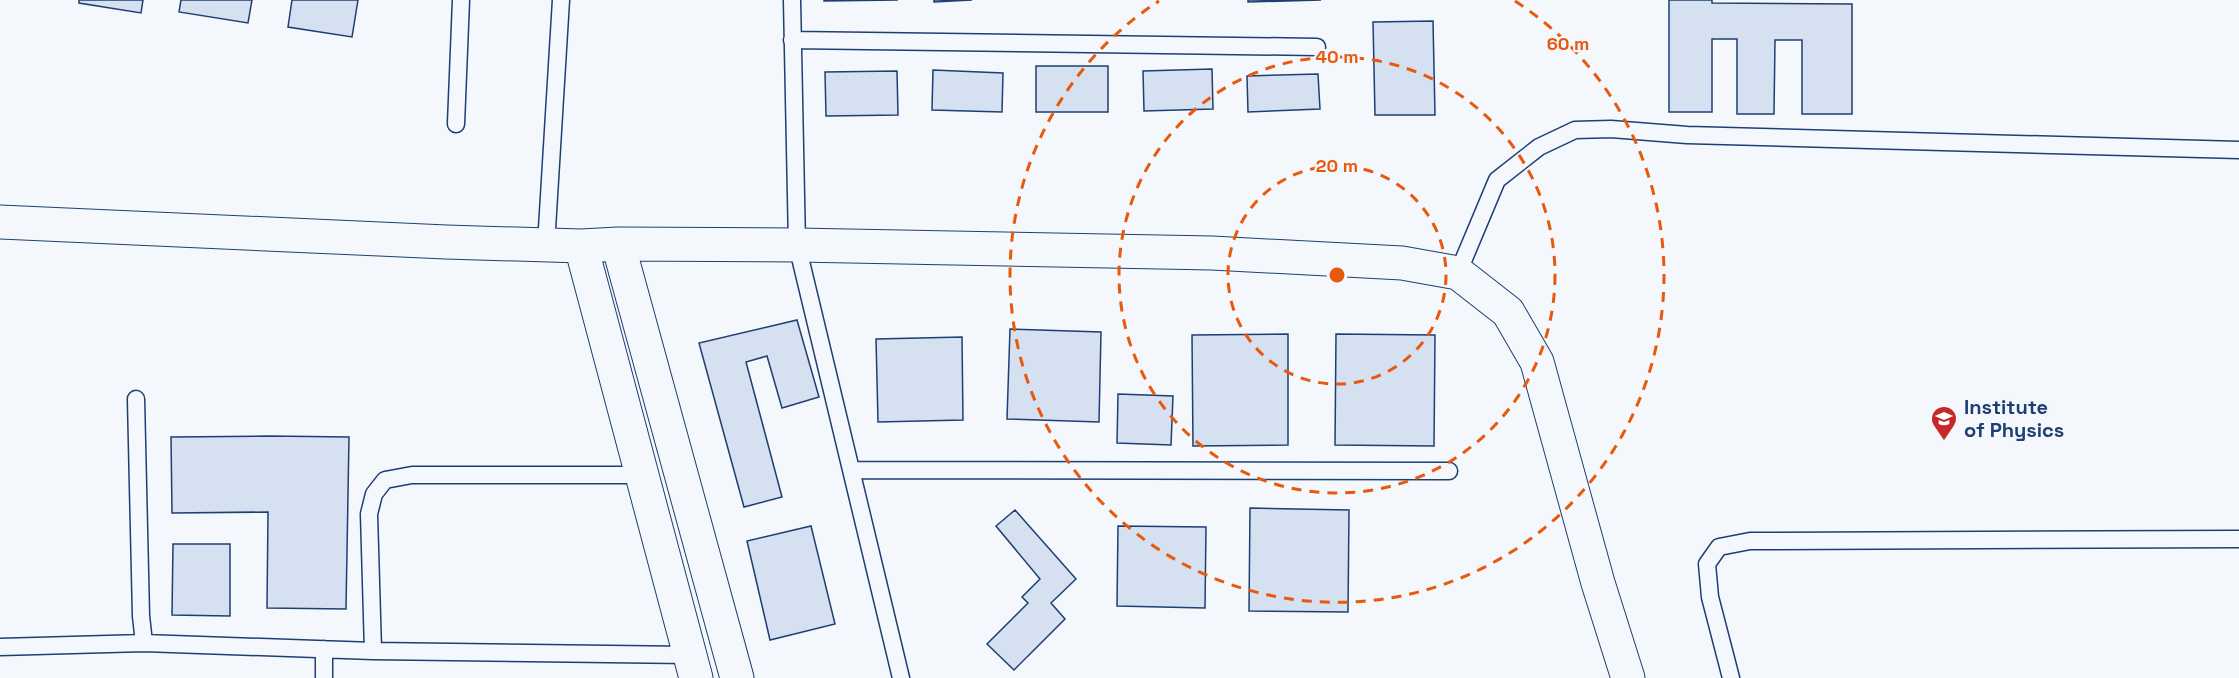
<svg xmlns="http://www.w3.org/2000/svg" width="2239" height="678" font-family="'Space Grotesk',sans-serif">
  <style>
    .building { fill: #d5e0f0; stroke: #1d3f73; stroke-width: 1.5 }
    .lines { fill: none; stroke-linecap: round; stroke-linejoin: round }
    .lane-casing { stroke: #1d3f73; stroke-width: 19 }
    .secondary-casing { stroke: #1d3f73; stroke-width: 35 }
    .lane { stroke: #f4f7fb; stroke-width: 16 }
    .secondary { stroke: #f4f7fb; stroke-width: 33 }
    .ring { fill: none; stroke: #e8590c; stroke-width: 3; stroke-dasharray: 10 8 }
    .labels { text-anchor: middle; dominant-baseline: central; stroke-width: 4.5; stroke-linejoin: round; paint-order: stroke }
    .poi-label { font-size: 20px; font-weight: bold; fill: #1d3f73; stroke: #f4f7fb; text-anchor: start }
    .centre { fill: #e8590c; stroke: #f4f7fb; stroke-width: 3 }
    .ring-label { font-size: 18px; text-anchor: middle; font-weight: bold; fill: #e8590c; stroke: #f4f7fb; stroke-width: 4.5; stroke-linejoin: round; paint-order: stroke }
  </style>
  <rect width="100%" height="100%" fill="#f4f7fb"/>
  <path class="building" d="M79 0H143L141 13 79 3Z
    M181 0H252L248 23 179 12Z
    M292 0H358L352 37 288 27Z
    M824 0H898L824 1Z
    M934 0H972L934 2Z
    M1248 0H1321L1248 2Z
    M1669 0H1712V3L1852 4V114H1802V40H1775L1774 114H1737V39H1712V112H1669Z
    M1433 21 1435 115H1375L1373 22Z
    M1036 66H1108V112H1036Z
    M1212 69 1213 109 1144 111 1143 71Z
    M933 70 1003 73 1002 112 932 110Z
    M897 71 898 115 826 116 825 72Z
    M1318 74 1320 109 1248 112 1247 76Z
    M797 320 819 397 782 408 767 356 746 362 782 497 744 507 699 343Z
    M1010 329 1101 332 1099 422 1007 419Z
    M1288 334V445L1193 446 1192 335Z
    M1336 334 1435 335 1434 446 1335 445Z
    M962 337 963 420 878 422 876 339Z
    M1118 394 1173 396 1171 445 1117 443Z
    M269 436 349 437 346 609 267 608 268 512 172 513 171 437Z
    M1250 508 1349 510 1348 612 1249 611Z
    M1015 510 1076 579 1051 603 1065 619 1014 670 987 644 1028 603 1022 597 1040 579 996 526Z
    M811 526 835 624 770 640 747 541Z
    M1118 526 1206 527 1205 608 1117 606Z
    M173 544H230V616L172 615Z"/>
  <g class="lines">
    <defs>
      <path id="lane" d="M792 0 797 245 901 678
        M792 40 1317 47
        M456 124 461 0
        M546 245 561 0
        M1458 273 1497 180 1539 147 1575 130 1611 129 1687 135 2239 150
        M136 399 141 616 144 643
        M851 470 1449 471
        M0 647 144 643 373 651 689 655
        M373 651 369 514 374 494 385 480 412 475H642
        M324 678V649
        M1731 678 1710 597 1707 564 1719 547 1750 541 2239 539"/>
      <path id="secondary" d="M0 222 446 242 581 246 618 244 797 245 1212 253 1402 263 1458 273 1508 312 1537 362 1598 583 1628 678
        M618 244 737 678
        M581 246 696 678"/>
    </defs>
    <use href="#lane" class="lane-casing"/>
    <use href="#secondary" class="secondary-casing"/>
    <use href="#lane" class="lane"/>
    <use href="#secondary" class="secondary"/>
  </g>
  <g class="ring">
    <circle cx="1337" cy="275" r="109"/>
    <circle cx="1337" cy="275" r="218"/>
    <path d="M1515 1A327 327 0 1 1 1159 1"/>
  </g>
  <defs>
    <symbol id="university-pin" viewBox="-11 -11 22 30"><path d="M0 17L-7.5 6A9.5 9.5 0 1 1 7.5 6Z" fill="#c62828" stroke="#f4f7fb"/><path d="M0-5L7-2L0 1L-7-2ZM-4 1L0 2.5L4 1V4Q0 6-4 4Z" fill="#fff"/></symbol>
  </defs>
  <g fill-rule="evenodd">
    <use href="#university-pin" x="1929" y="404" width="30" height="40"/>
  </g>
  <g class="labels">
    <g class="poi-label">
      <text x="1964" y="407">Institute<tspan x="1964" dy="23">of Physics</tspan></text>
    </g>
  </g>
  <circle cx="1337" cy="275" r="9" class="centre"/>
  <g class="ring-label">
    <text x="1568" y="50">60 m</text>
    <text x="1337" y="63">40 m</text>
    <text x="1337" y="172">20 m</text>
  </g>
</svg>
